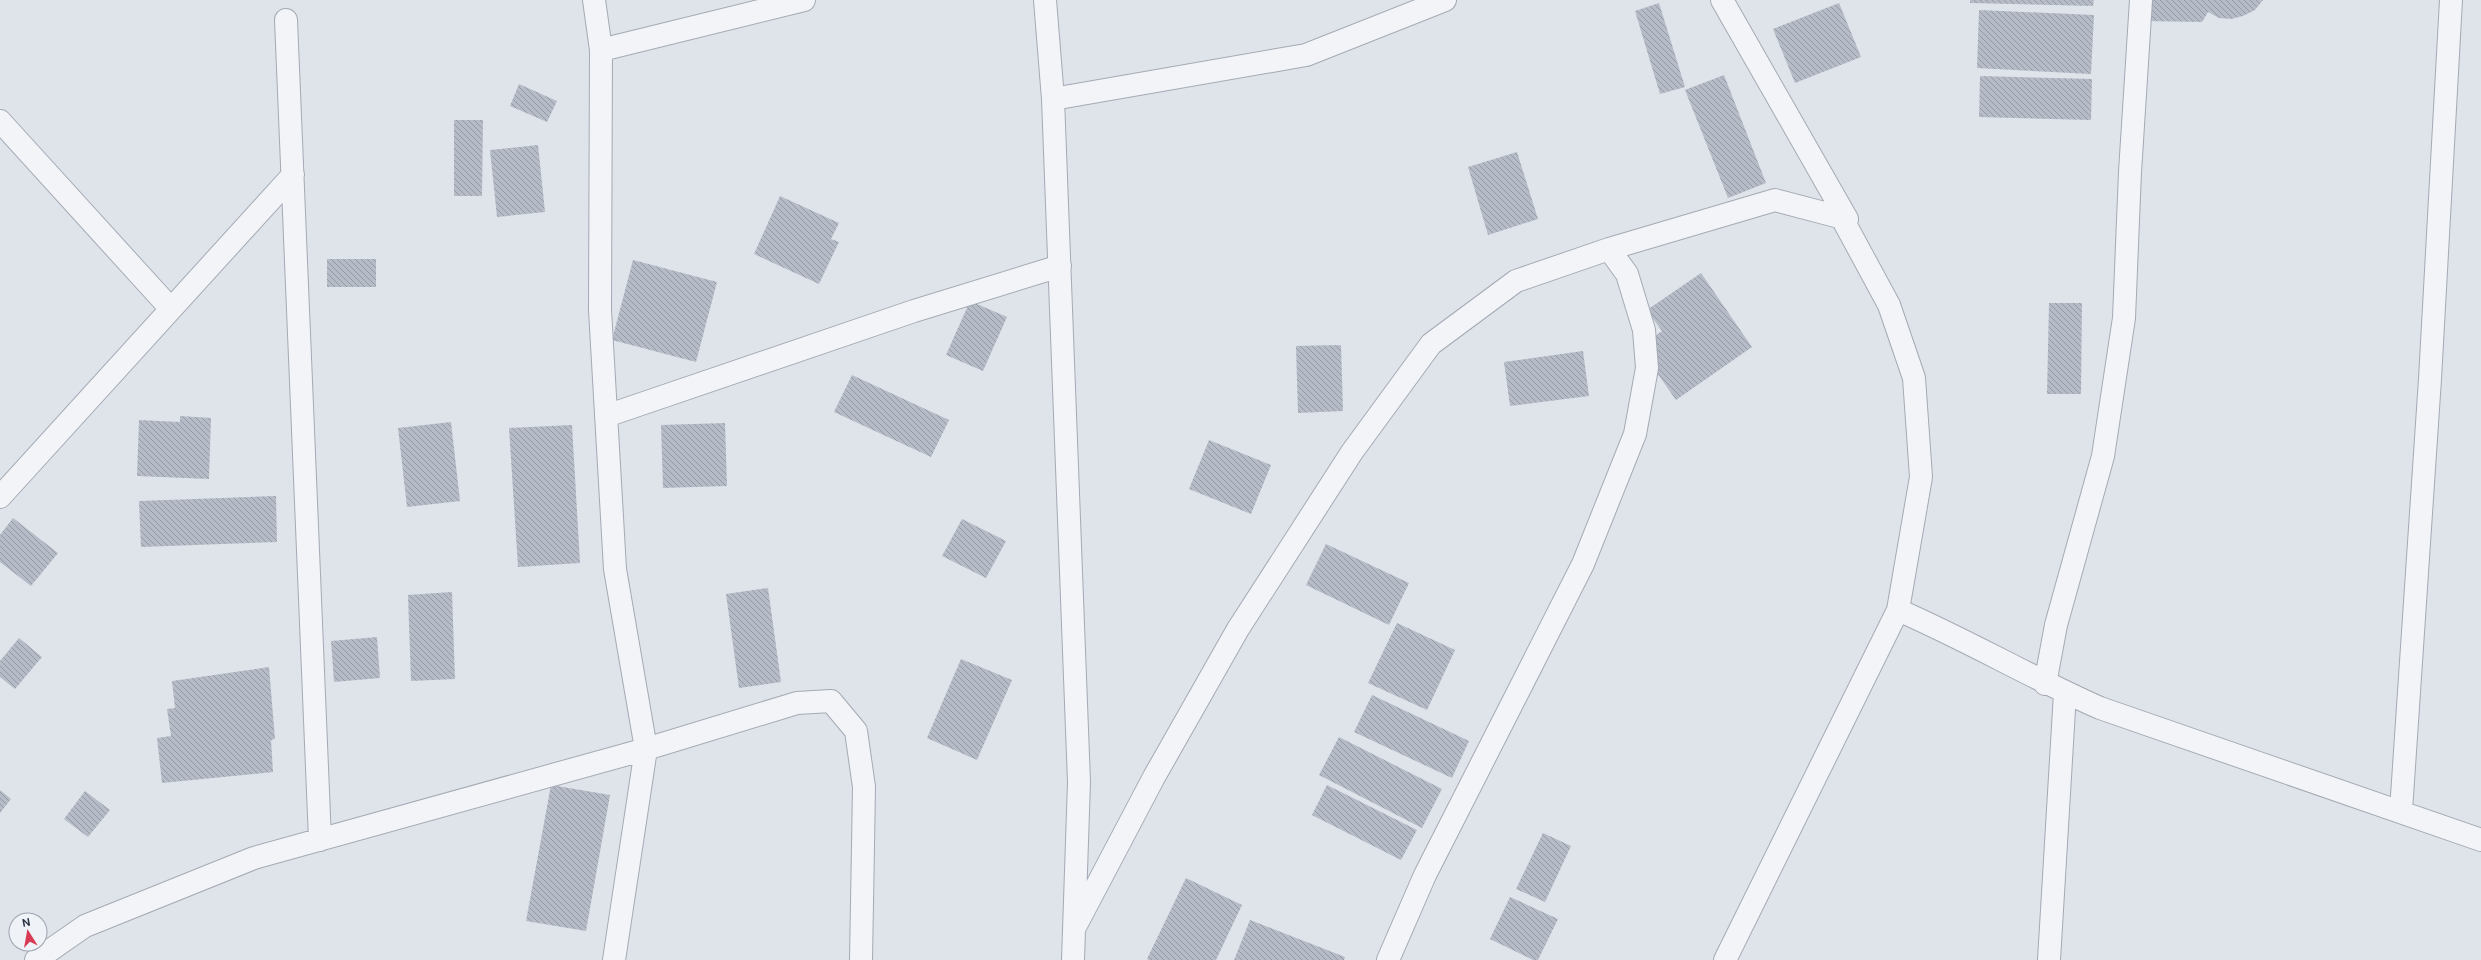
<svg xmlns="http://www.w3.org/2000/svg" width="2481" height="960" font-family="'DM Sans',sans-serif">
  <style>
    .building { fill: url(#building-back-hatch) }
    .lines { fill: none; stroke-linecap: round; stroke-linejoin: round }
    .minor-casing { stroke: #a4aab4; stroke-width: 24 }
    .minor { stroke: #f2f4f8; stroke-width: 22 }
  </style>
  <defs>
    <pattern id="building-back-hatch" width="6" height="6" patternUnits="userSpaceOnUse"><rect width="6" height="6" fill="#b6bcc7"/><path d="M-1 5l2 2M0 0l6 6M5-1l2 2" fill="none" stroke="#9499a3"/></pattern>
  </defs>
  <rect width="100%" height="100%" fill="#dfe3ea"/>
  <path class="building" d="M1970 0H2094L2093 6 1970 3Z
    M2143 0H2263L2255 10 2243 16 2231 19 2219 18 2208 12 2202 22 2143 21Z
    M1659 3 1685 87 1660 94 1635 11Z
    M1839 3 1861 57 1795 83 1773 29Z
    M1979 10 2094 15 2091 74 1977 68Z
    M1724 75 1766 183 1728 198 1685 90Z
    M1980 76 2092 79 2091 120 1979 117Z
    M519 84 557 101 547 122 510 106Z
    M454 120H483L482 196H454Z
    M538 145 545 212 497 217 490 150Z
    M1517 152 1538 219 1488 235 1468 167Z
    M780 196 839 223 831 239 839 242 819 284 754 254Z
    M327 259H376V287H327Z
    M633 260 717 282 696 362 612 340Z
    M1701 273 1752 347 1676 400 1639 347 1662 331 1647 310Z
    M970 301 1007 317 983 371 946 355Z
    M2049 303H2082L2081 394H2047Z
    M1341 345 1343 411 1298 413 1296 346Z
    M1583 351 1589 396 1510 406 1504 362Z
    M852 375 949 420 931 457 834 412Z
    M180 416 211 418 209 479 137 476 139 420 180 422Z
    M451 422 460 501 407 507 398 428Z
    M725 423 727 486 663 488 661 425Z
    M572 425 580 563 518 567 509 428Z
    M1209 440 1271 465 1251 514 1189 489Z
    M276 496 277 542 141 547 139 501Z
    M13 518 58 553 31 586 0 562V535Z
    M962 519 1006 541 986 578 942 556Z
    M1326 544 1409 583 1389 625 1306 585Z
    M768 588 781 682 739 688 726 594Z
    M452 592 455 679 411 681 408 595Z
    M1397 623 1455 650 1427 710 1368 683Z
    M377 637 380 678 334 682 331 641Z
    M19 638 42 657 15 689 0 677V661Z
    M961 659 1012 680 977 760 927 738Z
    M269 667 275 739 271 740 273 772 162 783 157 738 171 736 167 709 175 708 172 681Z
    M1372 695 1469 741 1452 778 1354 732Z
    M1339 737 1442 789 1422 828 1319 775Z
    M551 785 610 795 586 931 526 921Z
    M1327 785 1417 830 1401 860 1312 815Z
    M0 790 11 799 0 813Z
    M85 791 110 810 88 837 64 819Z
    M1543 833 1571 846 1545 902 1516 889Z
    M1186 878 1242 905 1216 960H1149L1147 959Z
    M1510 897 1558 919 1538 960H1533L1490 939Z
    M1250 920 1345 957 1344 960H1234Z"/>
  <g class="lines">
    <defs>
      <path id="minor" d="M594 0 601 50 600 310 615 569 646 749 614 960
        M1045 0 1053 99 1079 782 1073 960
        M1722 0 1847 219
        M286 20 320 840
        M601 50 804 0
        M1053 99 1306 55 1445 0
        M0 121 171 309
        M606 416 914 311 1060 266
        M0 497 293 175
        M1898 610C1967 640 2032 678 2100 708L2481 840
        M2045 684 2056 625 2103 456 2124 318 2130 172 2141 0
        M2401 811 2430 379 2451 0
        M1075 927 1154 777 1238 629 1352 452 1431 344 1516 281 1609 249 1775 200 1847 219 1843 220 1889 305 1914 378 1921 477 1898 610 1725 960
        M36 960 85 926 254 858 646 749 797 703 831 701 856 731 864 787 861 960
        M1388 960 1425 875 1583 564 1635 434 1647 368 1644 330 1627 274 1609 249
        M2049 960 2065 693"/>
    </defs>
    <use href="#minor" class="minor-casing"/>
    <use href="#minor" class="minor"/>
  </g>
  <g transform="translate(28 932) rotate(349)"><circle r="19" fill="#eff2f7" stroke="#9fa5af"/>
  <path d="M0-3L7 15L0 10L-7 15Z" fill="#d83b53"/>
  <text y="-6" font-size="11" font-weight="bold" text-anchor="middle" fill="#273142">N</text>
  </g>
</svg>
